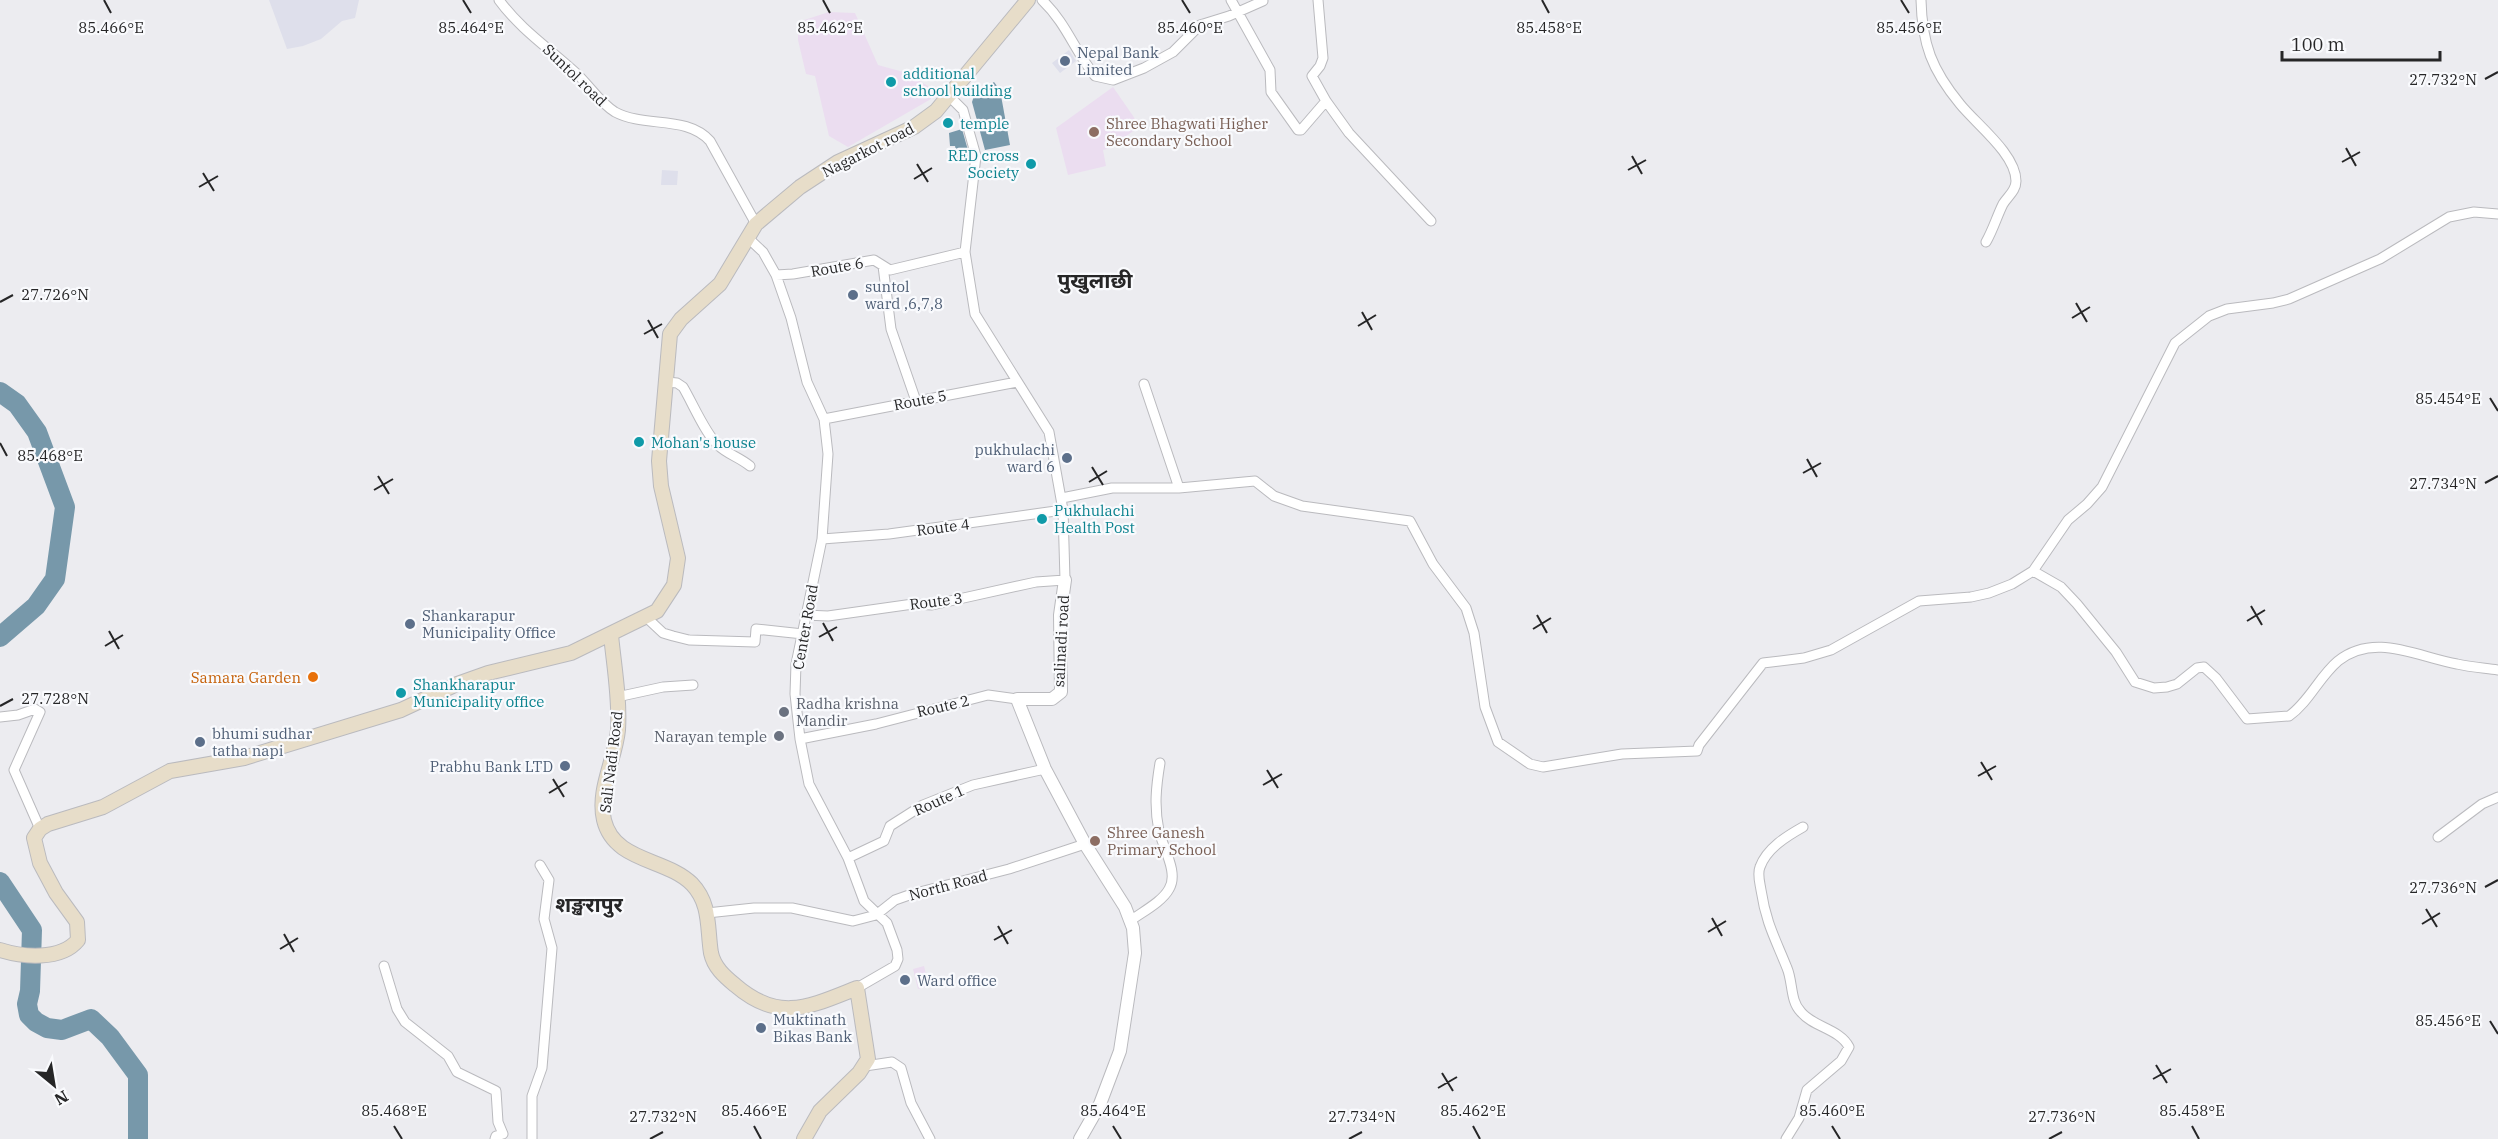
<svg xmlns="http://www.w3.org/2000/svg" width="2498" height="1139" font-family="'IBM Plex Serif','Noto Sans Devanagari',serif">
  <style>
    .built { fill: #dedfeb }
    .education { fill: #ebddf0 }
    .water { fill: #7798aa }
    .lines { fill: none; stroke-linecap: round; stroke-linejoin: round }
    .river { stroke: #7798aa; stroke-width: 20 }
    .minor-casing { stroke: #bababe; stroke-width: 11 }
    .tertiary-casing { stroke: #bababe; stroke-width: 14 }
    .secondary-casing { stroke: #bababe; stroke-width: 16 }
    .minor { stroke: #fff; stroke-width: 9 }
    .tertiary { stroke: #fff; stroke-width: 12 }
    .secondary { stroke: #e7ddc9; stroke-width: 14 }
    .ticks { fill: none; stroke: #262627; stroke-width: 2 }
    .service-dot { fill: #5c6f8a; stroke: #f9fafd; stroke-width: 2 }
    .culture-dot { fill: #0f9aa8; stroke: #f9fafd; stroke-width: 2 }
    .education-dot { fill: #8d6e63; stroke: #f9fafd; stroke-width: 2 }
    .food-dot { fill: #e8710a; stroke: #f9fafd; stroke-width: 2 }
    .worship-dot { fill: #6b7280; stroke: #f9fafd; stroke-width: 2 }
    .labels { text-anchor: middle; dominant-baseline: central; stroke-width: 4.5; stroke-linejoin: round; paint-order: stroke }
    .service-label { font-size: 15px; fill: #4e5e75; stroke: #f9fafd; text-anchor: start }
    .culture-label { font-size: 15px; fill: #0d838f; stroke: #f9fafd; text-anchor: start }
    .street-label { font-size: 15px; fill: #262627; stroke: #f9fafd }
    .education-label { font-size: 15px; fill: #785e54; stroke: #f9fafd; text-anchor: start }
    .food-label { font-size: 15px; fill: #c56008; stroke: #f9fafd; text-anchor: end }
    .worship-label { font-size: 15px; fill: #5b616d; stroke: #f9fafd; text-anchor: start }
    .district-label { font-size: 21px; font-weight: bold; fill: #262627; stroke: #f9fafd }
    .ticks-label { font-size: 15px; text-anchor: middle; fill: #262627; stroke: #f9fafd; stroke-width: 4.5; stroke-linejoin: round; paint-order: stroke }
  </style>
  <rect width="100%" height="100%" fill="#ececf0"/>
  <path class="built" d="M269 0H359L355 18 342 21 321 39 303 46 287 49Z
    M1069 50 1076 61 1060 73 1052 63Z
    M662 170 678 171 677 185H661Z"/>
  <path class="education" d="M829 12 855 13 878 65 907 73 931 88V99L848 147 829 136 815 76 806 74 798 40V22Z
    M1113 87 1140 126 1110 148 1103 150 1106 166 1068 175 1056 128Z
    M924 966 929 986 918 989 913 969Z"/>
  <path class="water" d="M994 82 1000 90 1010 145 985 150 972 102 974 96Z
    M962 129 971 161 959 163 955 146H950L949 133Z"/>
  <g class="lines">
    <path class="river" d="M0 392 17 404 37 432 65 507 55 579 36 606 0 637
      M0 882 32 930 30 991 27 1004 29 1015 36 1022 47 1028 62 1030 91 1019 110 1037 138 1075V1139"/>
    <defs>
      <path id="minor" d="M499 0C520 29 550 49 576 73 589 85 600 103 615 112 645 128 687 115 710 141L756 224
        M1042 0C1067 24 1074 50 1095 76L1113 80 1144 68 1173 52 1200 25 1229 16 1263 1
        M1231 0 1270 70 1271 92 1298 130H1301L1326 101 1312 76 1320 66 1323 58 1318 0
        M1921 0C1922 44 1932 70 1960 104 1976 124 2016 154 2016 181 2016 191 2008 196 2003 204 1997 216 1993 230 1986 242
        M1326 101 1349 133 1431 221
        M747 237 763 252 776 275 791 318 807 382 824 419 828 454 822 539 796 664 795 694 800 739 809 784 848 858 864 901 887 923 897 950 898 959 895 966 857 988
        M883 266 891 329 916 401
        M776 275 793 274 874 260 890 270 965 252
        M667 382 677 383 683 387C692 402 706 435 718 445 727 454 739 457 750 466
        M1144 384 1179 488
        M824 419 1017 382
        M1062 498 1112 488H1179L1255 481 1274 496 1302 506 1410 521 1433 564 1466 608 1474 633 1485 707 1498 742 1530 764 1543 767 1622 754 1697 751 1699 745 1763 663 1804 658 1831 650 1919 601 1971 597 1989 593 2012 584 2033 571 2068 520 2087 504 2102 487 2175 343 2209 316 2227 309 2273 303 2289 299 2380 259 2449 217 2474 212 2498 214
        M822 539 889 534 1063 510
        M2033 571 2061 587 2077 604 2116 652 2135 682 2154 688 2167 687 2177 684 2197 668 2204 667 2216 678 2247 719 2289 716C2309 702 2319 677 2338 661 2375 632 2417 657 2457 664 2470 667 2484 668 2498 670
        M805 615 828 616 913 604 932 605 1036 582 1065 580 1063 510 1049 432 975 314 965 252 976 156 963 110 950 97
        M647 618 663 633 673 636 689 640 755 642 756 629 803 634
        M617 697 663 687 693 685
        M0 717 18 715 35 709 40 712 14 770 40 829
        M800 739 876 724 988 695 1017 699
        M2438 837 2482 804 2498 797
        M848 858 884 841 890 826 923 805 973 785 1045 769
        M707 913 754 908H792L853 921 876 915 895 900 912 894 1009 869 1085 844
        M1130 921C1142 912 1162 902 1169 889 1179 873 1163 848 1159 831 1154 807 1156 787 1160 763
        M384 966 397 1009 405 1022 448 1056 457 1072 496 1091 498 1122 503 1134 496 1136 495 1139
        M865 1066 892 1062 901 1068 911 1103 930 1139
        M532 1139V1096L542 1068 552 948 544 919 549 880 540 865
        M1786 1139 1799 1118 1807 1090 1841 1061 1849 1047C1840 1029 1813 1027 1801 1012 1790 1001 1793 982 1787 968 1775 938 1766 923 1761 890 1760 883 1757 874 1760 867 1767 848 1787 836 1803 827"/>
      <path id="tertiary" d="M1065 580 1060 615 1061 692 1052 699H1017L1045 769 1085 844 1125 907 1133 928 1135 953 1120 1051 1100 1104 1080 1139"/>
      <path id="secondary" d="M611 635C614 666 620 699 618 730 615 760 597 790 604 820 614 862 666 858 692 884 711 904 707 928 711 953 714 967 724 976 735 985 779 1023 809 1007 857 988L868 1059 859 1073 820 1111 804 1139
        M0 950C22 957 61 961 78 940L77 922 56 893 40 863 34 838 40 829 48 824 103 807 170 771 244 758 401 710 457 684 488 673 571 653 657 611 674 585 678 558 661 486 659 461 670 334 681 319 720 284 756 224 800 187 838 162 914 127 936 111 1028 0"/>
    </defs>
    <use href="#minor" class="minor-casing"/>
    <use href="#tertiary" class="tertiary-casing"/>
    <use href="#secondary" class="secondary-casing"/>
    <use href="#minor" class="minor"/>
    <use href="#tertiary" class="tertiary"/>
    <use href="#secondary" class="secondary"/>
  </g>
  <path class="ticks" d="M104 0 111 13M463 0 471 13M823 0 830 13M1182 0 1190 13M1542 0 1549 13M1901 0 1909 13M2485 79 2498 72M2346 148 2356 166M1632 156 1642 174M2342 162 2360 152M917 164 928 182M1628 170 1646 160M203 173 214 191M914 179 932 168M199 187 218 176M0 302 13 295M2076 303 2087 322M1362 312 1372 330M2072 318 2090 307M648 320 658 338M1358 326 1376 315M644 334 662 324M2490 398 2498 411M0 443 7 456M1807 459 1817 477M1092 467 1103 485M1803 473 1821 463M378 476 389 494M1089 482 1107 471M2485 483 2498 476M374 490 393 479M2251 606 2262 625M1537 615 1547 633M2247 621 2265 610M823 623 833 641M1533 629 1551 618M109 631 119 649M819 637 837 627M105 646 123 635M0 706 13 699M1981 762 1992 780M1267 770 1278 788M1978 776 1996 766M553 779 564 797M1263 785 1282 774M549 793 567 782M2485 887 2498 880M2426 909 2437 927M1712 918 1722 936M2422 924 2440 913M998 926 1008 944M1708 932 1726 921M284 934 294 952M994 940 1012 930M280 949 298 938M2490 1021 2498 1034M2156 1065 2167 1083M1442 1073 1453 1091M2153 1079 2171 1069M1438 1088 1457 1077M394 1126 402 1139M754 1126 761 1139M1113 1126 1121 1139M1473 1126 1480 1139M1832 1126 1840 1139M2192 1126 2199 1139M650 1139 663 1132M1349 1139 1362 1132M2049 1139 2062 1132"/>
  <g class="service-dot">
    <circle cx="1065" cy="61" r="6"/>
    <circle cx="853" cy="295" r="6"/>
    <circle cx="1067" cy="458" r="6"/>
    <circle cx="410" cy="624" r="6"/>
    <circle cx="200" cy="742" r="6"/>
    <circle cx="565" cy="766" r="6"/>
    <circle cx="905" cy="980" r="6"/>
    <circle cx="761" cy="1028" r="6"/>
  </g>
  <g class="culture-dot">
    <circle cx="891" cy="82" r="6"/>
    <circle cx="948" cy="123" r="6"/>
    <circle cx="1031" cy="164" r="6"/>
    <circle cx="639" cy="442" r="6"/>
    <circle cx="1042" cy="519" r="6"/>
    <circle cx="401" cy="693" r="6"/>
  </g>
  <g class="education-dot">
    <circle cx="1094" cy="132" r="6"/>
    <circle cx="1095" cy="841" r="6"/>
  </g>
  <circle class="food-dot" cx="313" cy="677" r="6"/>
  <g class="worship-dot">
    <circle cx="784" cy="712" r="6"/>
    <circle cx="779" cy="736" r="6"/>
  </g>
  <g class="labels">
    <g class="service-label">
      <text x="1077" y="52">Nepal Bank<tspan x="1077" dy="17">Limited</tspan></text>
      <text x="865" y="286">suntol<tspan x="865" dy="17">ward ,6,7,8</tspan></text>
      <text x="1055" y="449" text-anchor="end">pukhulachi<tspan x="1055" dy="17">ward 6</tspan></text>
      <text x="422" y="615">Shankarapur<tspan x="422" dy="17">Municipality Office</tspan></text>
      <text x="212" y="733">bhumi sudhar<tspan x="212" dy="17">tatha napi</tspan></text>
      <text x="553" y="766" text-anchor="end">Prabhu Bank LTD</text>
      <text x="917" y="980">Ward office</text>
      <text x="773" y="1019">Muktinath<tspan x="773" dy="17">Bikas Bank</tspan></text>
    </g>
    <g class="culture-label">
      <text x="903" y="73">additional<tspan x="903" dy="17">school building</tspan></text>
      <text x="960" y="123">temple</text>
      <text x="1019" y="155" text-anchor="end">RED cross<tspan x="1019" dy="17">Society</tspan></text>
      <text x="651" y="442">Mohan's house</text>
      <text x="1054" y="510">Pukhulachi<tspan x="1054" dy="17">Health Post</tspan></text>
      <text x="413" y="684">Shankharapur<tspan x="413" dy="17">Municipality office</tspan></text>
    </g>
    <g class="street-label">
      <text transform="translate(575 75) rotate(44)">Suntol road</text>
      <text transform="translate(868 150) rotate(-27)">Nagarkot road</text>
      <text transform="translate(837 267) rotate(-10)">Route 6</text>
      <text transform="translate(920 400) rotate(-11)">Route 5</text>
      <text transform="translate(943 527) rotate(-7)">Route 4</text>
      <text transform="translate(936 601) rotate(-7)">Route 3</text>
      <text transform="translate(805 627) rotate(-80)">Center Road</text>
      <text transform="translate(1061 641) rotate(-87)">salinadi road</text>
      <text transform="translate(943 706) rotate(-13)">Route 2</text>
      <text transform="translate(611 762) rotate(-83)">Sali Nadi Road</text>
      <text transform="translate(939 800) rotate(-24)">Route 1</text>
      <text transform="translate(948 885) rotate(-15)">North Road</text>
    </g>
    <g class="education-label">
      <text x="1106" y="123">Shree Bhagwati Higher<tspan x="1106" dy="17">Secondary School</tspan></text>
      <text x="1107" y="832">Shree Ganesh<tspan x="1107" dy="17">Primary School</tspan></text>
    </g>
    <g class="food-label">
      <text x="301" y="677">Samara Garden</text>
    </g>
    <g class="worship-label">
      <text x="796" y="703">Radha krishna<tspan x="796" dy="17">Mandir</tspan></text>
      <text x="767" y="736" text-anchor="end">Narayan temple</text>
    </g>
    <g class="district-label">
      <text x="1095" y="280">पुखुलाछी</text>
      <text x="589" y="904">शङ्खरापुर</text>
    </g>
  </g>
  <g class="ticks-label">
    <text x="111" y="33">85.466°E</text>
    <text x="471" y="33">85.464°E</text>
    <text x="830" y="33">85.462°E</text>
    <text x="1190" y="33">85.460°E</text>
    <text x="1549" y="33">85.458°E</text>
    <text x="1909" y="33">85.456°E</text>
    <text x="2443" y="85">27.732°N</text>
    <text x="55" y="300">27.726°N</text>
    <text x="2448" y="404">85.454°E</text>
    <text x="50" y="461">85.468°E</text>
    <text x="2443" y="489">27.734°N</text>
    <text x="55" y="704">27.728°N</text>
    <text x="2443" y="893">27.736°N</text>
    <text x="2448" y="1026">85.456°E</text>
    <text x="394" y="1116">85.468°E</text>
    <text x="754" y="1116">85.466°E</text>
    <text x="1113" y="1116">85.464°E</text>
    <text x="1473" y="1116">85.462°E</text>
    <text x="1832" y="1116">85.460°E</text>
    <text x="2192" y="1116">85.458°E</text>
    <text x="663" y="1122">27.732°N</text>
    <text x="1362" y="1122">27.734°N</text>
    <text x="2062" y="1122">27.736°N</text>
  </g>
  <g transform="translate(54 1085) rotate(150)" stroke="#f9fafd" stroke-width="4.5" paint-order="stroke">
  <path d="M0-4.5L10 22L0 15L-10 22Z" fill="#262627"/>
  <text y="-9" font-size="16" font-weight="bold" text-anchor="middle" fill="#262627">N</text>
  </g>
  <path d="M2282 51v9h158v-9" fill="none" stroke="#262627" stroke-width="3"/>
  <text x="2291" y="51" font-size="18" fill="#262627" stroke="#f9fafd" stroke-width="4.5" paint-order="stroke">100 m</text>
</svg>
